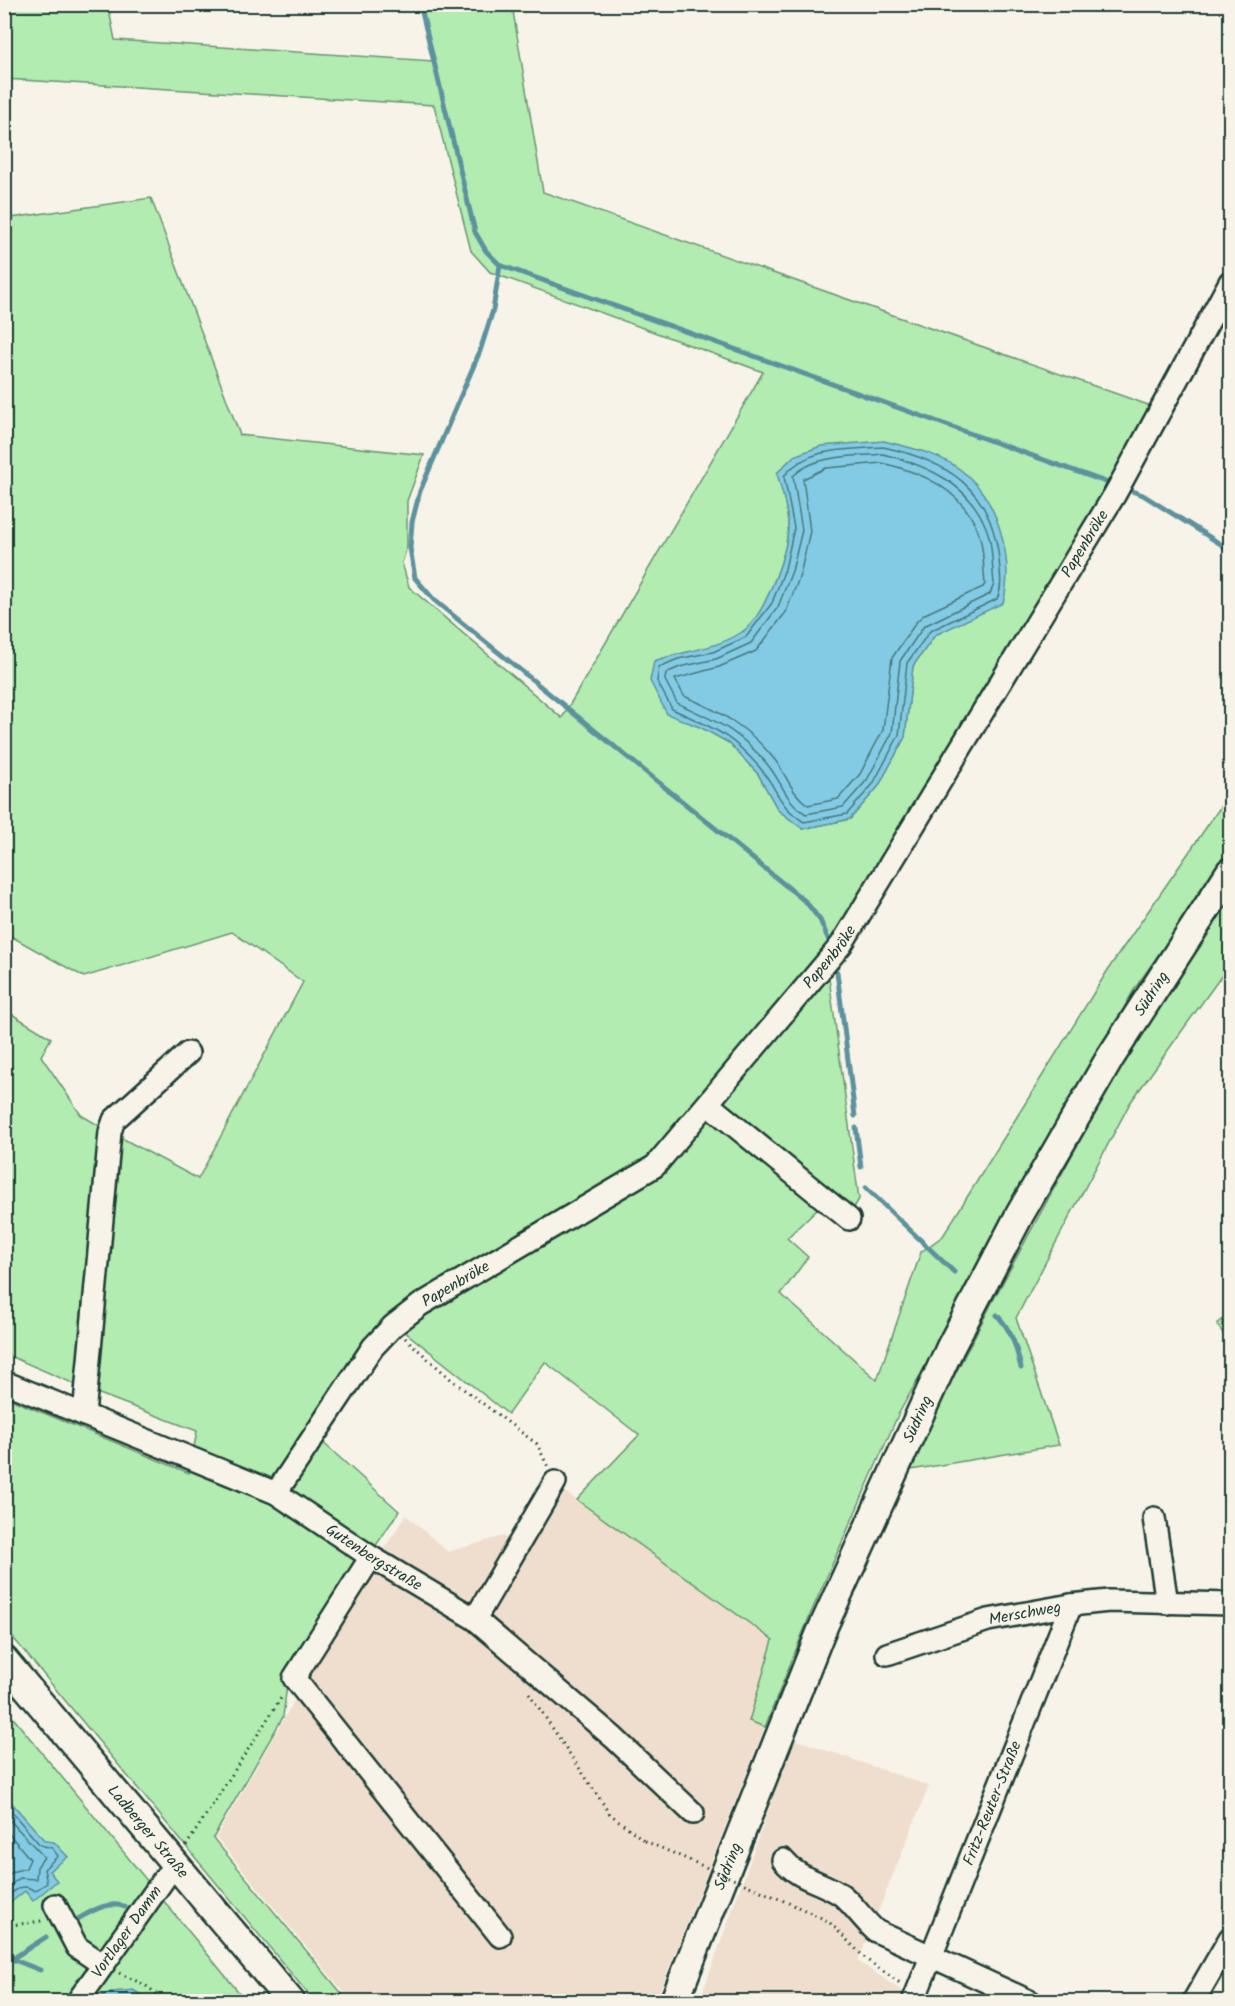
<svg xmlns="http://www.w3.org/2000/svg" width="1235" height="2006" font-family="Kalam,sans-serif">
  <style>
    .built { fill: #efdecd }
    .green { fill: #b2ecb0; stroke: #689472; stroke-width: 1.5; fill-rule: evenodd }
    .water { fill: #83cbe4; stroke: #5b929e; stroke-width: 1.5 }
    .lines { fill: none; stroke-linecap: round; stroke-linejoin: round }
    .shore { stroke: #47767a; stroke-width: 1.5 }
    .stream { stroke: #5b929e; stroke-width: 5 }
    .minor-casing { stroke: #1f3d34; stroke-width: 26 }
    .major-casing { stroke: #1f3d34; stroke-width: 32 }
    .path { stroke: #1f3d34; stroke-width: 3; stroke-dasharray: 1.5 4.5; stroke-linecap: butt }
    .minor { stroke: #f7f3e8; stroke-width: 21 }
    .major { stroke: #f7f3e8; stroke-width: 27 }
    .path-bridge { stroke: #1f3d34; stroke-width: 3; stroke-dasharray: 1.5 4.5; stroke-linecap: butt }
    .labels { text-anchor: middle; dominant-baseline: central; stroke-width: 5; stroke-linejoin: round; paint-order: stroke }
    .street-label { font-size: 16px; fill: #1f3d34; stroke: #f7f3e8 }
  </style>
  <rect width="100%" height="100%" fill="#f7f3e8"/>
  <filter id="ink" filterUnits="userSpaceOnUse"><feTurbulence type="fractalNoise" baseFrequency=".0167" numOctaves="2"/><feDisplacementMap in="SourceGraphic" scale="12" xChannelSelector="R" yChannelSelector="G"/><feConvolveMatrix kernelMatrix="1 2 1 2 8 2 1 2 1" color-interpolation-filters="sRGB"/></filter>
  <g filter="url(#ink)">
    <path class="built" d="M565 1492 773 1640 749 1720 765 1727 656 2001H351L216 1837 359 1588 406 1515 448 1552 503 1536 529 1550Z
      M794 1739 929 1786 858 1961 909 1996 907 2001 699 2002Z"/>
    <path class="green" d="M5 5H108L115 40 433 61 419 5H512L543 192 1151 406 1104 493 836 934 648 1159 414 1297 309 1430 399 1511 288 1677 283 1717 213 1838 348 2001H314L5 1628V1397L189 1473 197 1431 94 1392 118 1136 198 1179 303 982 232 932 84 977 5 933 4 219 151 198 240 435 424 455 407 501V547L402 563 409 587 562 718 763 372 490 272 471 251 434 105 5 79ZM778 473 966 619 935 635 913 666 905 737 878 787 850 819 803 829 778 810 758 774 729 743 702 728 655 661C683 651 718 650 743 632 764 618 787 553 788 528 789 511 781 490 778 473Z
      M1230 793V854L1135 988 898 1415 810 1615 765 1727 749 1721 773 1640 577 1500 639 1435 545 1362 508 1414 399 1327 660 1172 708 1115 821 1205 787 1238 808 1257 781 1294 877 1380 921 1252 943 1236 1111 965Z
      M1230 891V964L1130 1103 1016 1318 1059 1445 905 1471 995 1297 1110 1085Z
      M829 978 859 1199 852 1211 720 1106Z
      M5 1010 51 1038 41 1056 81 1115 103 1128 79 1386 5 1354Z
      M1230 1313V1345L1217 1324Z
      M5 1708 246 2001H5Z"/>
    <path class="water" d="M884 441C913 448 946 455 968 476 1000 505 1014 563 1003 603L935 635 913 666 905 737 878 787 850 819 803 829 778 810 758 774 729 743 702 728 667 714 650 681 654 661C683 651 717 649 742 632 764 618 787 554 788 528 789 511 781 490 777 473L794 456 821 446Z
      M4 1794 45 1841 54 1842 68 1857 49 1871 57 1881 33 1901 25 1891 5 1907Z
      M133 1990 151 2001H98C105 1989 121 1992 133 1990Z"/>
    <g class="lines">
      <path class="shore" d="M883 447C948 461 991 488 999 559 1000 573 1003 586 997 599L930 631 907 663 899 735 873 784 847 814 804 822C776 804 779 790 760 768 731 734 712 727 672 709L657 681 659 667 678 659 713 652 746 637 772 603 785 569 794 528 784 476C808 446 849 450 883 447Z
        M883 454C925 465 967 482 985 525 993 542 992 566 994 584L990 594 924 626 900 661 892 733 867 780 843 807 806 814C784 800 783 783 767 764 738 729 717 722 677 703L665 680 666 673 680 667 716 659 751 643 778 607 792 571 802 530 793 476C816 454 853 457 883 454Z
        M882 463C921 472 961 489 977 529 984 545 983 566 985 584L983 587 925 614 917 621 892 658 883 730 860 774 838 799 808 805C791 793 787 776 775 760 750 728 721 712 684 696L675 679 719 667 756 651 786 612 800 575 810 531 803 479 826 468Z
        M4 1803 40 1845 52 1848 58 1856 44 1869 47 1883 35 1891C22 1882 16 1890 4 1899
        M4 1814 44 1857 37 1867 36 1879 20 1878 4 1890
        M4 1828 30 1859 26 1868 15 1871 4 1878"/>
      <path class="stream" d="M420 4 475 232 486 251 500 265 1114 485
        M500 265 493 310 480 351 420 491 412 522 410 548 415 578 434 600 806 902 820 920 830 943
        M1123 488 1143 495 1230 550
        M837 972 855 1116
        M856 1128 861 1167
        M866 1188 954 1272
        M997 1315C1012 1331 1016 1346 1021 1368
        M72 1922C88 1914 107 1899 125 1907
        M4 1956 40 1970
        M12 1959 46 1937"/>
      <defs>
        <g id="minor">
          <path d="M708 1104 849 1219"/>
          <path id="s1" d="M4 1382 276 1493 371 1557 475 1619 614 1738 693 1813"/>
          <path d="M84 1415 110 1132 114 1120 188 1053"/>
          <path id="s2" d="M276 1493 373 1347 393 1326 420 1305 655 1166 841 945 1115 494 1230 282"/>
          <path d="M1154 1518 1167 1603"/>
          <path d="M371 1557 294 1678 500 1936"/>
          <path d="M475 1619 555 1482"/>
          <path id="s3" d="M887 1654 988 1620 1071 1605 1109 1601 1230 1604"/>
          <path d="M783 1860C798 1879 820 1881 840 1894 850 1900 864 1921 876 1931L1031 2002"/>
          <path d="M55 1905 77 1947 102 1964"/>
          <path id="s4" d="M77 2002 176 1862"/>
          <path id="s5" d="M913 2002 1071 1605"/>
          <path d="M1193 2002 1230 1938"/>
        </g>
        <g id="major">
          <path id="s6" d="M4 1660 291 2002"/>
          <path id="s7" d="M674 2002 820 1634 950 1348 1020 1214 1110 1058 1230 872"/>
        </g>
      </defs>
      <use href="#minor" class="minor-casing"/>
      <use href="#major" class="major-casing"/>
      <path class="path" d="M405 1338 454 1382 537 1444 548 1467
        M529 1693 610 1814 645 1841
        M186 1846 283 1695
        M798 1907 828 1921 867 1960 900 1983
        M4 1926 42 1921
        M119 1973 145 1985 167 2002"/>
      <use href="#minor" class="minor"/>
      <use href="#major" class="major"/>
      <path class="path-bridge" d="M645 1841 798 1907"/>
    </g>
  </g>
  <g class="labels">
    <g class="street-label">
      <text stroke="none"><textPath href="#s2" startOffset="1270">Papenbröke</textPath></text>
      <text stroke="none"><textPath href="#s2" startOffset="784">Papenbröke</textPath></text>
      <text stroke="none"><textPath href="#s7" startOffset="1118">Südring</textPath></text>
      <text stroke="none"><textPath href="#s2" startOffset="280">Papenbröke</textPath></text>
      <text stroke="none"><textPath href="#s7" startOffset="632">Südring</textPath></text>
      <text stroke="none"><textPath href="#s1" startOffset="411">Gutenbergstraße</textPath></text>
      <text stroke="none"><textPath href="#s3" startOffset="144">Merschweg</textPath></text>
      <text stroke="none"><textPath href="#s5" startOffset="214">Fritz-Reuter-Straße</textPath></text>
      <text stroke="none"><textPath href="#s6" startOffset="224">Ladberger Straße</textPath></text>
      <text stroke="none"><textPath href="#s7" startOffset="146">Südring</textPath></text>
      <text stroke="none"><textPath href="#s4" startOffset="86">Vortlager Damm</textPath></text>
    </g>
  </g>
  <rect width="1235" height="2006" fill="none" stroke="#f7f3e8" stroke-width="24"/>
  <rect x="12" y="12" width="1211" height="1982" fill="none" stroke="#1f3d34" stroke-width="2" filter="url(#ink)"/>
</svg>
